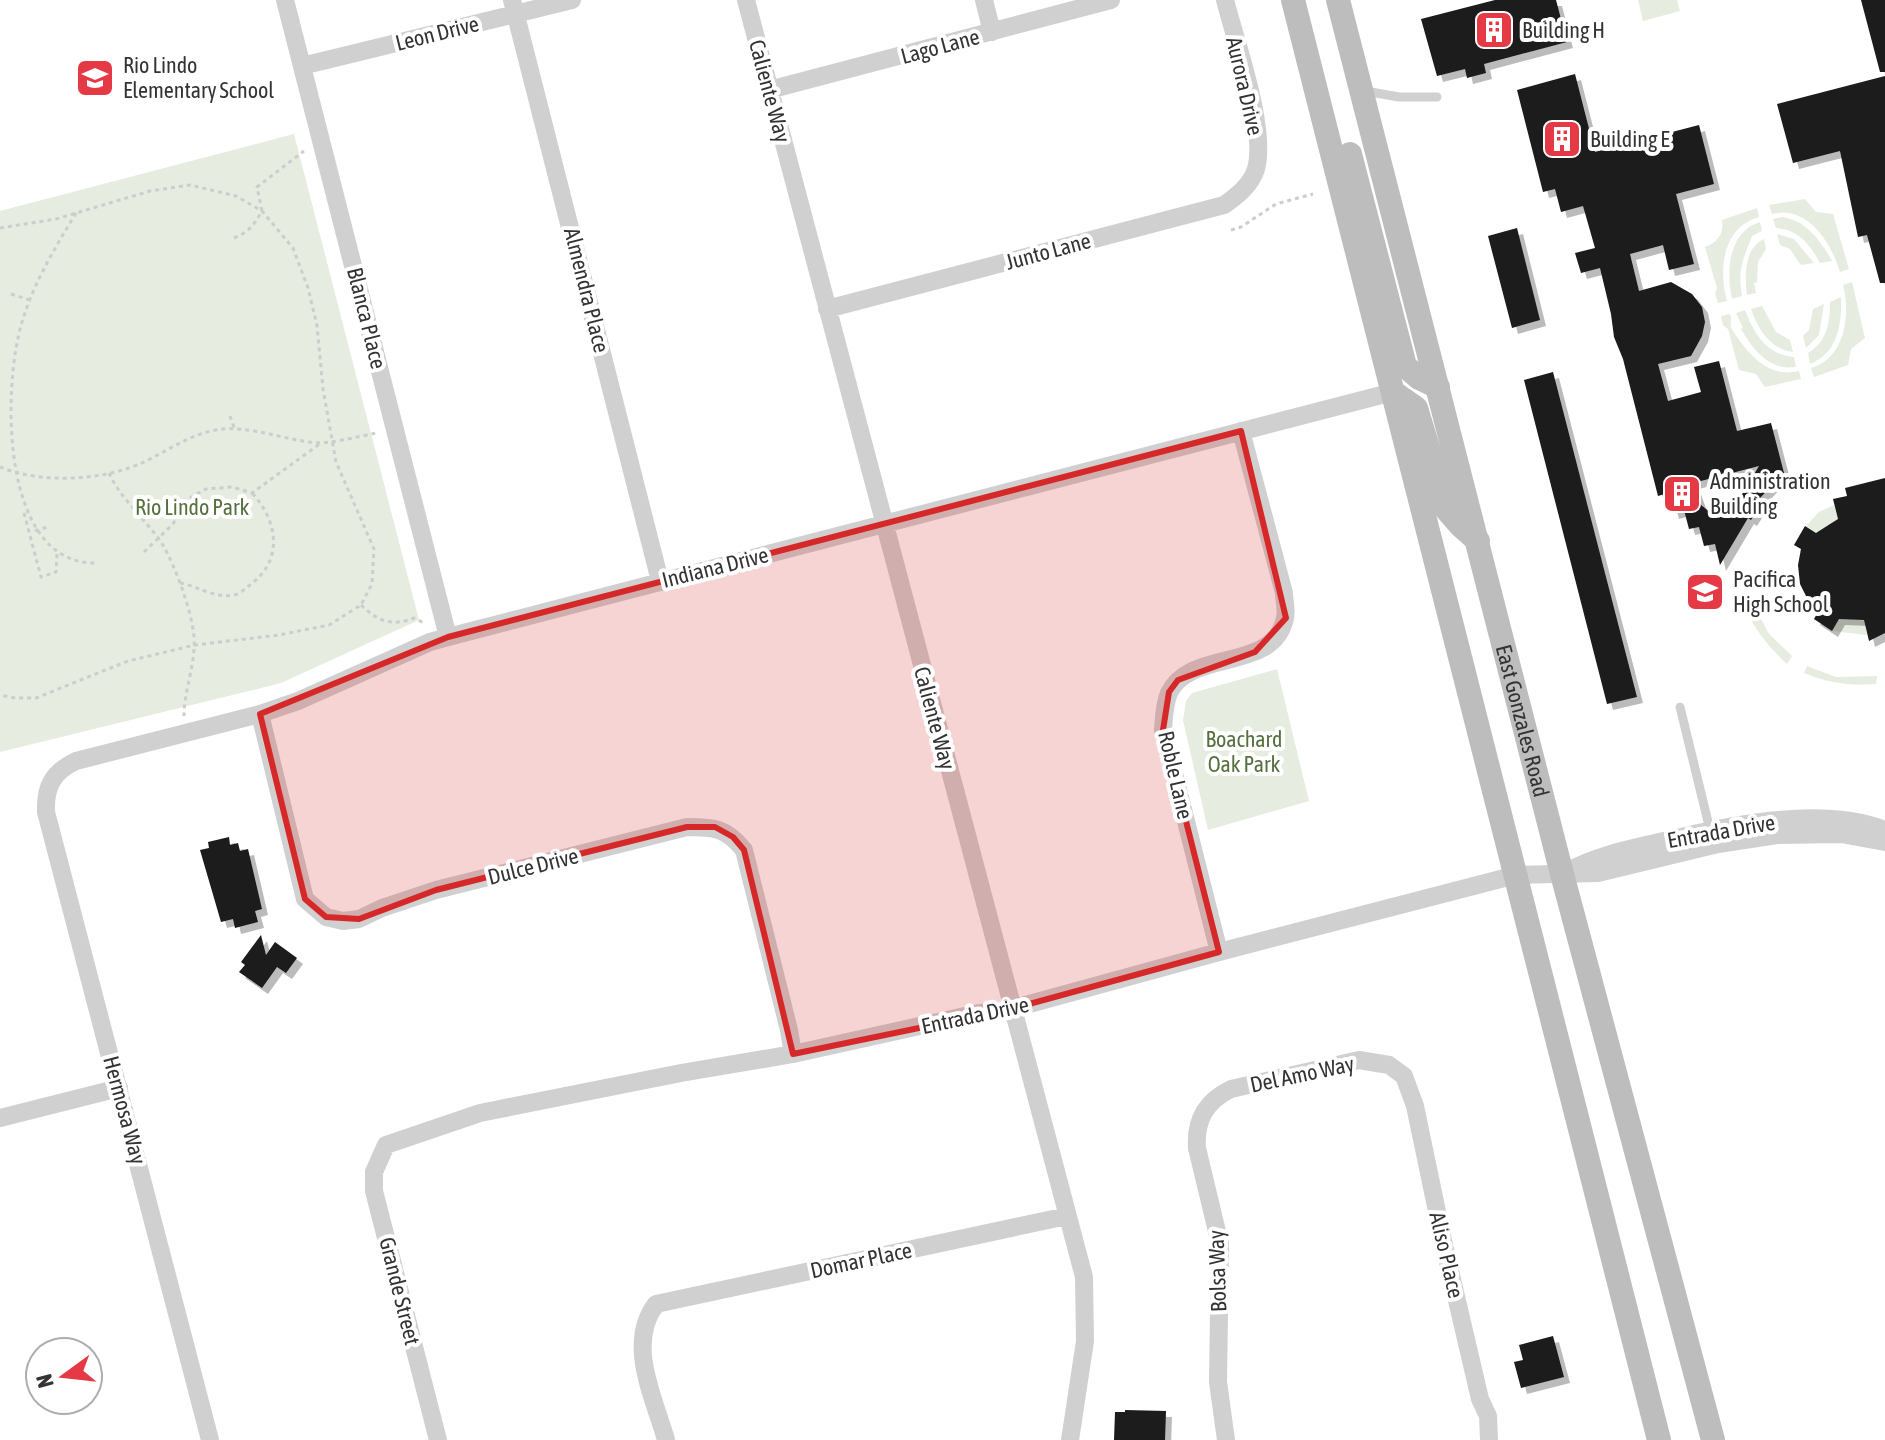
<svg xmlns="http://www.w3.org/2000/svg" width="1885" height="1440" font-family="'Asap Condensed',sans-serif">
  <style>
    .green { fill: #e6ecdf }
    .building { fill: #1a1a1a; fill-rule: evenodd; filter: url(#shadow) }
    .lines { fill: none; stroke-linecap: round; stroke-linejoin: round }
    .path { stroke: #cdcdcd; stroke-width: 3; stroke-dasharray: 4 4; stroke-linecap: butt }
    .service { stroke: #d0d0d0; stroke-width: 9 }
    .minor { stroke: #d0d0d0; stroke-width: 18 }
    .secondary { stroke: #bdbdbd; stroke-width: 24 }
    .marked { fill: #d62828; fill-opacity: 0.2; stroke: #d62828; stroke-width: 6; stroke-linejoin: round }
    .labels { text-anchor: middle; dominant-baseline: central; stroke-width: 8; stroke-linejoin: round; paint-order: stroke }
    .poi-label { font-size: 22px; fill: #333; stroke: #fff; text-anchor: start }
    .street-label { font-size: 22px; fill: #333; stroke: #fff }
    .park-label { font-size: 22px; fill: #56703f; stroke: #fff }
  </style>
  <defs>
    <filter id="shadow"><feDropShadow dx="6" dy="6" stdDeviation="0" flood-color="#0004"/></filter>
  </defs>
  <rect width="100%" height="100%" fill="#fff"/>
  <path class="green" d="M1638 0H1677L1680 11 1643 21Z
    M294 134 419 620 281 683 0 752V211Z
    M1805 199 1816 212 1833 214 1849 269 1840 272C1831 242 1807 205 1772 214L1769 205Z
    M1757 208 1759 217C1723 227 1718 269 1727 301L1718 303 1715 293 1717 288 1705 247C1718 242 1724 234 1722 220Z
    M1782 217C1807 221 1820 240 1832 261L1820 263C1810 244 1798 229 1776 228L1773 219Z
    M1760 222 1762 231 1752 236C1744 258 1737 268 1742 296L1732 299C1726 272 1728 232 1760 222Z
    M1777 234 1794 239 1814 263 1801 265 1790 249 1780 245Z
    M1764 239 1766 249 1758 262 1757 282 1754 283 1756 293 1747 295C1744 273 1745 248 1764 239Z
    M1852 282 1865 338 1851 349 1848 365 1814 377 1811 368C1845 359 1851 314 1843 285Z
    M1841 297C1842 324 1838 353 1810 364L1808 353C1827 342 1830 323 1830 302Z
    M1824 304 1819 335 1806 348 1803 336 1809 330 1813 309Z
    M1762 306 1776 332 1790 340 1793 352C1770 349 1758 329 1751 309Z
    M1745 310C1754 334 1767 355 1794 357L1796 367C1770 371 1753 350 1741 329L1743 328 1736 313Z
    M1730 314C1733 322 1728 324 1733 331 1747 352 1767 379 1799 371L1801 379 1765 387 1756 374 1739 370 1728 329 1723 325 1721 316Z
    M1834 505 1838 519 1818 534 1806 526 1819 512Z
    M1752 602 1769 634 1792 656 1787 664C1768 646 1754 629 1744 605Z
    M1840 617 1864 621 1867 635 1832 631Z
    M1807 666 1836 677 1877 676 1876 684C1850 686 1828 683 1804 673Z
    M1277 669 1309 801 1208 830 1183 720 1186 701 1192 693Z"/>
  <path class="building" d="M1495 0H1556L1567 42 1484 64 1486 73 1467 78 1465 69 1437 76 1421 19Z
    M1861 0H1885V72H1880Z
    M1575 74 1595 152 1699 125 1714 184 1676 194 1694 264 1669 270 1663 245 1630 254 1639 291 1671 282 1692 294 1702 307 1705 322 1702 336 1691 356 1658 364 1668 401 1701 392 1694 367 1719 361 1737 431 1771 423 1784 473 1759 499 1763 501 1751 520 1748 518 1720 565 1715 544 1704 546 1699 527 1689 529 1684 510 1673 513 1668 493 1658 496 1623 359 1614 337 1611 314 1600 268 1581 273 1575 253 1595 248 1583 206 1561 212 1555 189 1543 192 1517 90ZM1759 466 1729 516 1711 513 1701 505 1693 483Z
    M1885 76V283H1880L1867 235 1858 237 1840 151 1793 163 1777 104Z
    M1517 228 1540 320 1512 328 1488 236Z
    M1553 372 1637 697 1607 704 1524 380Z
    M1885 478V633L1869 641 1864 620 1839 619 1832 631 1814 619 1818 612 1809 602 1800 584 1798 565 1801 549 1794 545 1805 526 1816 533 1838 519 1833 499 1847 496 1845 488Z
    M229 837 230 845 238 843 240 851 248 849 262 909 255 911 258 922 235 928 233 919 221 922 200 850 209 848 208 842Z
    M261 935 266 955 275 942 297 958 286 973 277 967 262 988 239 972 245 965 241 962Z
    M1553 1336 1564 1377 1521 1388 1514 1362 1523 1360 1519 1345Z
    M1125 1410 1166 1411 1165 1440H1114L1115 1412H1125Z"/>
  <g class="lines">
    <path class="path" d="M76 213C55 248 34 282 22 322 2 388 0 567 98 563
      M0 228 56 219 150 191 190 185 236 196 262 211 293 248 308 288 317 326 323 389 336 462 374 549 372 584 361 605 329 625 279 635 195 645 128 661 36 698H15L0 695
      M1231 230 1241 227 1276 204 1313 194
      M234 238C249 232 254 225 262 211L257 187 304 151
      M11 294 30 300
      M230 416 235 430
      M0 467C42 484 103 481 144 462 171 449 193 432 223 429 252 427 280 438 309 442 328 445 356 437 376 433
      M109 473C120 498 145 519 161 542 175 564 197 623 194 648 193 671 184 693 184 716
      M24 513 41 577 56 572 57 554
      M35 531 50 526
      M144 552 173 524 186 500 206 489 232 487 252 493 321 443
      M180 583C198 586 215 599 234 595 240 594 245 589 250 585 284 560 278 521 252 493
      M361 605C378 621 391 627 414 618L424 623"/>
    <path class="service" d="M1365 91 1399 97H1437
      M1680 707 1710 830"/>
    <path class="minor" d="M285 0 448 637
      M512 0 660 581
      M746 0 1084 1277 1085 1341 1070 1440
      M984 0 992 32
      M302 66 572 0
      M769 90 1111 0
      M827 309 1224 205C1237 196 1251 185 1256 169 1267 128 1236 43 1225 0
      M260 714 305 899 326 917 343 921 359 919 382 908 436 890 687 827C715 827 726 828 744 850L789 1030 793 1054
      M1568 871C1596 856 1625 850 1655 843 1723 827 1818 804 1885 830
      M1219 952 1163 730C1164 718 1164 705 1169 693 1190 648 1274 673 1285 618 1287 611 1284 600 1284 593L1241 431
      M0 1118 119 1088
      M210 1440 46 812C45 786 53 772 76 761L260 714 298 701 430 642 448 637 1393 392
      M438 1440 374 1191V1172L386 1145 480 1113 681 1073 793 1054 974 1014 1011 1009 1219 952 1516 875 1598 873 1718 844 1777 835 1841 834 1885 842
      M666 1440C654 1397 626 1344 656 1304L1067 1216
      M1226 1440 1218 1382 1220 1244 1197 1148C1195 1120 1206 1101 1231 1089L1359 1060 1389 1065 1404 1076 1415 1106 1444 1245 1480 1399 1488 1416 1489 1440"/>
    <g class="secondary">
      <path d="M1293 0 1659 1440"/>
      <path id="s1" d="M1338 0 1562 874 1713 1440"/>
      <path d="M1350 154 1405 366 1419 378 1438 387"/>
      <path d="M1393 392 1416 408 1447 510 1460 525 1478 541"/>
    </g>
  </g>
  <path class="marked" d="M1241 431 1286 618 1255 652 1178 680 1169 692 1163 730 1219 952 1011 1009 793 1054 744 850 733 837 715 827H687L436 890 359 919 326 917 305 899 260 714 448 637Z"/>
  <defs>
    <symbol id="building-square" viewBox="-11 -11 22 22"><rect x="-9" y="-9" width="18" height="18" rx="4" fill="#e63946" stroke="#fff"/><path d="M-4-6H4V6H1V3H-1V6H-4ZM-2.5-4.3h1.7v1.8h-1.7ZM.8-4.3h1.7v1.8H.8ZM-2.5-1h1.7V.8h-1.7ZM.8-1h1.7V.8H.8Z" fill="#fff"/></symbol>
    <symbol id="school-square" viewBox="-11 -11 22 22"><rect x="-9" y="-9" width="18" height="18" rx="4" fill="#e63946" stroke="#fff"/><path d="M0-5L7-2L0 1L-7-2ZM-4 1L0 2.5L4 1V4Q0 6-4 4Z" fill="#fff"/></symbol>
  </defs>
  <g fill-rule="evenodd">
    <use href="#building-square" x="1472" y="8" width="44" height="44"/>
    <use href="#school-square" x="73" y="56" width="44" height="44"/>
    <use href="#building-square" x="1540" y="117" width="44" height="44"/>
    <use href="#building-square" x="1660" y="472" width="44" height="44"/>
    <use href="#school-square" x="1683" y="570" width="44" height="44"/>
  </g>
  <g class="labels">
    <g class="poi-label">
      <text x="1522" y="30">Building H</text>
      <text x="123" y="65">Rio Lindo<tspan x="123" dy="25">Elementary School</tspan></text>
      <text x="1590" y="139">Building E</text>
      <text x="1710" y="481">Administration<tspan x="1710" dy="25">Building</tspan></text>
      <text x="1733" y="579">Pacifica<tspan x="1733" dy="25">High School</tspan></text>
    </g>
    <g class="street-label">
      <text transform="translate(437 33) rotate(-14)">Leon Drive</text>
      <text transform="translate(940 46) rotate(-15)">Lago Lane</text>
      <text transform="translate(1245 86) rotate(77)">Aurora Drive</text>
      <text transform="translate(770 91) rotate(75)">Caliente Way</text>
      <text transform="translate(1048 251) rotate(-15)">Junto Lane</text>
      <text transform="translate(587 290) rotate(76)">Almendra Place</text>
      <text transform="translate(367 318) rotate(76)">Blanca Place</text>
      <text transform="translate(715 567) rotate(-14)">Indiana Drive</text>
      <text transform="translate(935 718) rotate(75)">Caliente Way</text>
      <text stroke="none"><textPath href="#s1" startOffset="744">East Gonzales Road</textPath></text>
      <text transform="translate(1176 775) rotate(77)">Roble Lane</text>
      <text transform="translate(1721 831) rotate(-10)">Entrada Drive</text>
      <text transform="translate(533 866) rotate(-14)">Dulce Drive</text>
      <text transform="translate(975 1015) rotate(-12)">Entrada Drive</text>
      <text transform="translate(1302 1074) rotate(-12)">Del Amo Way</text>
      <text transform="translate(125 1110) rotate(75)">Hermosa Way</text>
      <text transform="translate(1447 1255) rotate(77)">Aliso Place</text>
      <text transform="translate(861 1260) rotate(-12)">Domar Place</text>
      <text transform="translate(1217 1271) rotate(-92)">Bolsa Way</text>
      <text transform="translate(400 1291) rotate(76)">Grande Street</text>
    </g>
    <g class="park-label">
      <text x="192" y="507">Rio Lindo Park</text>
      <text x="1244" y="739">Boachard<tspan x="1244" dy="25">Oak Park</tspan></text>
    </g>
  </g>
  <g transform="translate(64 1376) rotate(255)"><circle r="38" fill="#ffffff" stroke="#adadad" stroke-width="2"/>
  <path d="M0-6L14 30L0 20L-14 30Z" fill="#e63946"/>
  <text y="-12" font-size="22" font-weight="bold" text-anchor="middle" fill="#333333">N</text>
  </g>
</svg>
